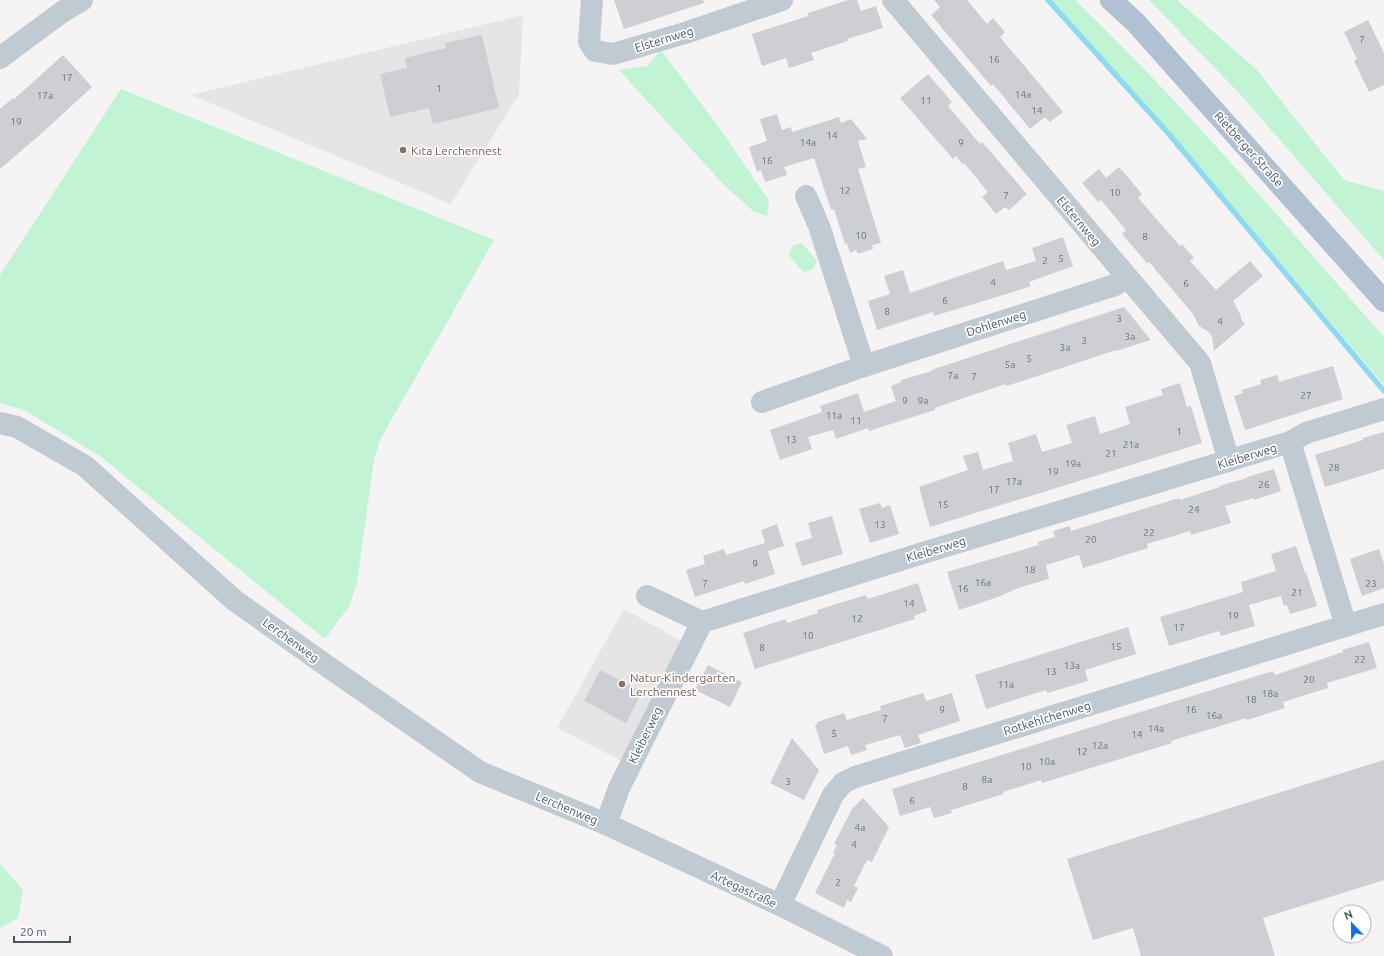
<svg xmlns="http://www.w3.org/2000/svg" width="1384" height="956" font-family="Ubuntu,sans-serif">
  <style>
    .education { fill: #e6e4e5 }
    .green { fill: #c1f3d5 }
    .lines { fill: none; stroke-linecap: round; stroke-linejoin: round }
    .stream { stroke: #8ddaf1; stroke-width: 5.5 }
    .building { fill: #cdcfd5 }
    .minor { stroke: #c0cad2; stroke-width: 22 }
    .major { stroke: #b2c1d2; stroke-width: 22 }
    .education-dot { fill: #8d6e63; stroke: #fff; stroke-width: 1.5 }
    .labels { text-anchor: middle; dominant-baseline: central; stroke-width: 3.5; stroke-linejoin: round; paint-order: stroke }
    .number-label { font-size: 10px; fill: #6a747f }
    .street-label { font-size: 12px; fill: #495562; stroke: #fff }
    .education-label { font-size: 12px; fill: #785e54; stroke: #fff; text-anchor: start }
  </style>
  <rect width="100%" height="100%" fill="#f5f3f3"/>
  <path class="education" d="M523 15 519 94 451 204 191 95Z
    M624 609 682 641 624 762 557 728Z"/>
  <path class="green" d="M1051 0H1075C1185 105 1283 223 1384 337V385L1208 177Z
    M1149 0H1177L1256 69 1344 180 1384 191V260L1240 94Z
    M661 50 721 130 769 201 767 216 753 211 724 185 619 70 647 66Z
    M121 89 494 240 381 438 374 459 357 582 350 605 325 639 100 456 24 410 0 403V275Z
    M802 243 817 261 812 270 803 272 788 254 794 245Z
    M0 864 23 890 18 918 0 928Z"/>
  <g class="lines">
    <path class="stream" d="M1048 0 1168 133 1384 391"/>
  </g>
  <path class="building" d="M614 0H703L704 3 624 29Z
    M848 0H857L861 11 876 6 883 28 847 39 848 41 811 53 814 60 789 68 786 58 762 66 752 34 808 16V13Z
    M934 0H967L987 24 993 18 1005 32 1000 37 1063 112 1050 122 1045 117 1030 129 993 84 991 86 931 15 940 7Z
    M1368 20 1384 53V85L1369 92 1354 61 1357 59 1344 32Z
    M482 35 499 108 433 124 429 108 390 117 380 74 407 68 405 58 446 48 445 43Z
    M63 55 92 87 43 132 0 169V109L13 98 14 99Z
    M928 74 952 102 948 106 980 144 982 142 1027 194 1009 210 1005 207 996 214 982 197 988 192 964 163 962 164 956 156 953 159 900 98Z
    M777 114 782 130 791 127 792 132 839 117 841 123 851 119 867 139 858 141 866 167 858 169 881 243 872 245 873 249 858 254 856 250 850 253 847 243 845 244 834 209 831 210 814 158 784 167 787 175 765 182 761 170 757 172 749 147 767 141 760 119Z
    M1119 167 1142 194 1138 198 1180 246 1182 244 1194 258 1190 261 1216 290 1250 261 1263 276 1233 301 1241 316V319L1245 324 1214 351 1212 337 1209 332 1199 326 1193 314 1149 262 1147 263 1122 234 1126 230 1101 200 1098 202 1082 183 1099 169 1106 178Z
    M1063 237 1073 266 1029 282 1031 286 1013 292 934 316 933 312 877 330 868 301 890 294 884 276 903 270 910 293 1003 261 1006 270 1036 261 1032 248Z
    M1124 307 1151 340 1116 351V350L1007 386 1006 384 969 396 935 408V410L869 431 868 428 836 439 833 430 808 437 812 449 780 460 770 430 822 412 820 406 858 393 864 412 896 401 891 386 901 382V380L932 371 931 370Z
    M1333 366 1343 399 1245 430 1234 396 1243 393 1242 390 1261 384 1260 380 1277 375 1279 382Z
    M1180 383 1187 407 1191 406 1202 443 930 527 919 487 968 470 963 456 978 452 983 470 1013 461 1008 443 1036 434 1042 452 1072 443 1066 425 1095 416 1100 434 1130 424 1125 407 1163 395 1161 389Z
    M1384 432V469L1325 487 1315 455 1363 440V438Z
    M1274 469 1281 491 1254 500V498L1225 506 1231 523 1191 535 1190 531 1147 544 1148 548 1083 568 1079 555 1046 565 1049 579 1021 587 998 597 959 610 947 572 1039 545 1038 542 1055 537 1053 531 1070 526 1071 531 1179 498 1180 500 1220 487 1219 486 1247 478V477Z
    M880 503 882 508 890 505 899 534 870 543 859 509Z
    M832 516 843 554 802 566 795 543 812 538 808 523Z
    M777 524 784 546 768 551 775 574 745 584 744 581 695 597 686 570 705 564 703 556 724 549 726 555 765 543 761 530Z
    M1296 546 1305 573 1306 572 1317 606 1290 614 1287 605 1284 606 1281 596 1249 605 1255 626 1221 636 1219 631 1169 646 1160 617 1243 592 1241 582 1276 571 1271 554Z
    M1379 549 1384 564V588L1362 596 1350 559Z
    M918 583 927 611 914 616 915 619 796 656 755 669 743 633 786 619 787 623 818 613 817 610 866 595 868 599Z
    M1128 627 1136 654 1085 670 1088 681 1047 693 1046 690 986 709 975 675Z
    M1369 642 1377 668 1327 683 1328 688 1283 702 1285 708 1247 720 1246 718 1171 741 1172 743 1042 783 1041 780 1003 792 1004 794 951 810 952 813 934 818 930 807 900 816 892 789 1273 671 1275 675 1343 652 1342 650Z
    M708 665 742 682 730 707 695 690Z
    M600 670 642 692 626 723 584 701Z
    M923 693 926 701 952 693 960 721 918 735 921 743 905 748 900 735 865 745 867 750 851 755 848 746 824 754 815 725 817 724V722L844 713 847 720 881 710 880 706Z
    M792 738 819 770 804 800 770 783Z
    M1384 760V880L1263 918 1275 956H1141L1133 928 1093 940 1067 859Z
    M863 798 889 827 872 862 867 860 854 886 858 888 851 902 847 900 844 908 815 893 835 853H833L837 845 834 844 853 807H854Z"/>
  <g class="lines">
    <path class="minor" d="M592 0 589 42 595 51 613 54 685 33 782 0
      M893 0 1200 363 1229 461
      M0 58 62 12 82 0
      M806 196 819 226 864 366
      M762 402 864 366 1115 285 1127 277
      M0 423 17 427 85 466 234 600 327 666 480 772 606 824 780 905 882 956
      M1290 442 1346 626
      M647 596 702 622
      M606 824 619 788 702 622 926 552 1290 442 1306 433 1384 409
      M780 905 833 795 843 783 855 777 1384 614"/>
    <path class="major" d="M1111 0 1136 23 1384 301"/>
  </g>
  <g class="education-dot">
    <circle cx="403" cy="150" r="4"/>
    <circle cx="622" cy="684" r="4"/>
  </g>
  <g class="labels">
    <g class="number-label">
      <text x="1362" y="39">7</text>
      <text x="994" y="59">16</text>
      <text x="67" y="77">17</text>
      <text x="439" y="88">1</text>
      <text x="1023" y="94">14a</text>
      <text x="45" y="95">17a</text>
      <text x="926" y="100">11</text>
      <text x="1037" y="110">14</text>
      <text x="16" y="121">19</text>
      <text x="832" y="135">14</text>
      <text x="808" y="142">14a</text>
      <text x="961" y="142">9</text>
      <text x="767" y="160">16</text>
      <text x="845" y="190">12</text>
      <text x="1115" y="192">10</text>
      <text x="1006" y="195">7</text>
      <text x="861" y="235">10</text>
      <text x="1145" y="236">8</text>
      <text x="1061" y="258">5</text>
      <text x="1045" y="260">2</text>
      <text x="993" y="282">4</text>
      <text x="1186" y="283">6</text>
      <text x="945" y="300">6</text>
      <text x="887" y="311">8</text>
      <text x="1119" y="318">3</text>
      <text x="1220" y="321">4</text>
      <text x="1130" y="336">3a</text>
      <text x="1084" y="340">3</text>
      <text x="1065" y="347">3a</text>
      <text x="1029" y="358">5</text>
      <text x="1010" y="364">5a</text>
      <text x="953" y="375">7a</text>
      <text x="974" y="376">7</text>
      <text x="1306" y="395">27</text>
      <text x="905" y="400">9</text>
      <text x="923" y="400">9a</text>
      <text x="834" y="415">11a</text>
      <text x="856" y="420">11</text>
      <text x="1179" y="431">1</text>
      <text x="791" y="439">13</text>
      <text x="1131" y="444">21a</text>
      <text x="1111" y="453">21</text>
      <text x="1073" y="463">19a</text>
      <text x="1334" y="467">28</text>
      <text x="1053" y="471">19</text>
      <text x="1014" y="481">17a</text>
      <text x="1264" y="484">26</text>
      <text x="994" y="489">17</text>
      <text x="943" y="504">15</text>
      <text x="1194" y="509">24</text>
      <text x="880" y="524">13</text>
      <text x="1149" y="532">22</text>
      <text x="1091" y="539">20</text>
      <text x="755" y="563">9</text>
      <text x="1030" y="569">18</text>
      <text x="983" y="582">16a</text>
      <text x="705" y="583">7</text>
      <text x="1371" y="583">23</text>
      <text x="963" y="588">16</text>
      <text x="1297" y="592">21</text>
      <text x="909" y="603">14</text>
      <text x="1233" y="615">19</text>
      <text x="857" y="618">12</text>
      <text x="1179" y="627">17</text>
      <text x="808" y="635">10</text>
      <text x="1116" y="646">15</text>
      <text x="762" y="647">8</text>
      <text x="1360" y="659">22</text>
      <text x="1072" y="665">13a</text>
      <text x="1051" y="671">13</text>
      <text x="1309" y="679">20</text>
      <text x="1006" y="684">11a</text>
      <text x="1270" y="693">18a</text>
      <text x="1251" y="699">18</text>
      <text x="942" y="709">9</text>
      <text x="1191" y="709">16</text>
      <text x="1214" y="715">16a</text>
      <text x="885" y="718">7</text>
      <text x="1156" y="728">14a</text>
      <text x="834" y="733">5</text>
      <text x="1137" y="734">14</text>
      <text x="1100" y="745">12a</text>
      <text x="1082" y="751">12</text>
      <text x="1047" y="761">10a</text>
      <text x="1026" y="766">10</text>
      <text x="987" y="779">8a</text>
      <text x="788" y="781">3</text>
      <text x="965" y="786">8</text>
      <text x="912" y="800">6</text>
      <text x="860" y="827">4a</text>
      <text x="854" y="844">4</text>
      <text x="838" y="882">2</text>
    </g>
    <g class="street-label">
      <text transform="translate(664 39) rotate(-17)">Elsternweg</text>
      <text transform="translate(1249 149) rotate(48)">Rietberger Straße</text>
      <text transform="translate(1079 221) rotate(50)">Elsternweg</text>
      <text transform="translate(996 323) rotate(-18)">Dohlenweg</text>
      <text transform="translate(1247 456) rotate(-17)">Kleiberweg</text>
      <text transform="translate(936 549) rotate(-17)">Kleiberweg</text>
      <text transform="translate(291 640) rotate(36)">Lerchenweg</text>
      <text transform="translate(1047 718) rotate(-17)">Rotkehlchenweg</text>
      <text transform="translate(645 735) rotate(-64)">Kleiberweg</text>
      <text transform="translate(567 808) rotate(23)">Lerchenweg</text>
      <text transform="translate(744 889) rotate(25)">Artegastraße</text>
    </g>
    <g class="education-label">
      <text x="411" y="150">Kita Lerchennest</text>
      <text x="630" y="677">Natur-Kindergarten<tspan x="630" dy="14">Lerchennest</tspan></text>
    </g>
  </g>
  <g transform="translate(1352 924) rotate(338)"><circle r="19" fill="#ffffff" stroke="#b6bbc0"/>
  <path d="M0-3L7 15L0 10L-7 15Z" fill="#136eef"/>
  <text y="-6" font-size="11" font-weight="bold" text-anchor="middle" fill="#495562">N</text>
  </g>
  <path d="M14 936v6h56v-6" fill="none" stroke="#495562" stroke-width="2"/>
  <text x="20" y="936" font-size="12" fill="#495562" stroke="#ffffff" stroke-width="3" paint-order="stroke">20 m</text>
</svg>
